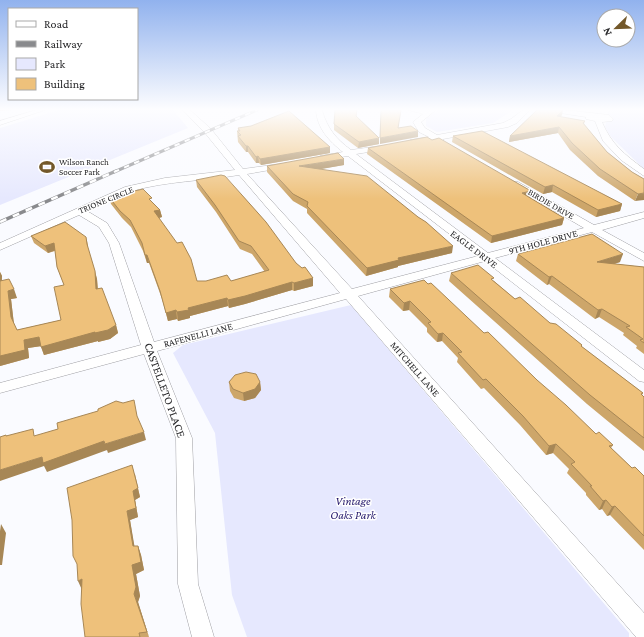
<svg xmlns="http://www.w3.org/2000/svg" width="644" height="637" font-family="'Crimson Pro',serif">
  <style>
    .green { fill: #e6e8fe }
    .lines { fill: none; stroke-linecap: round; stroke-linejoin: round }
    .street-casing { stroke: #9f9fa4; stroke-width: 1 }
    .street { fill: #fff; fill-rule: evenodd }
    .rail-far1-casing { stroke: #898a8d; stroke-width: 3 }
    .rail-casing { stroke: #898a8d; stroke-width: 3.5 }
    .rail-far1 { stroke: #fff; stroke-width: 2; stroke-dasharray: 5.5; stroke-linecap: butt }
    .rail { stroke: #fff; stroke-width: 2.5; stroke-dasharray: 7; stroke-linecap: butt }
    .wall { fill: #cda66a }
    .shaded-wall { fill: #a78756 }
    .building { fill: #eec17b; stroke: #a78756 }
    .labels { text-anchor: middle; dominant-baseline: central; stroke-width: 3; stroke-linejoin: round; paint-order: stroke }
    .far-poi-label { font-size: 9px; fill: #272729; stroke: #fff; text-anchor: start }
    .far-street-label { font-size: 9px; fill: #272729; stroke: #fff }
    .street-label { font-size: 10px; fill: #272729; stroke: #fff }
    .near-street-label { font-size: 12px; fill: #272729; stroke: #fff }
    .near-park-label { font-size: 12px; font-style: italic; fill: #291d6e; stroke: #fff }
  </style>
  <rect width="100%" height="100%" fill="#fafbff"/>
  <path class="green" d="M59 110H173L188 128 0 205V128Z
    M438 110H513L493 123 437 132 426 126V118Z
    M609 110H644V169L611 137 605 127Z
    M351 305 629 633V637H247L232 595 215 433 173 353 183 345Z"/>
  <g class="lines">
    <defs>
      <path id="street" d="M36 110H45L0 125V121Z
        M183 110H190L211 129 243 169 287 163 288 165 287 167 247 174 352 289 478 256 348 156 320 160 319 158 320 156 343 152C329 141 317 128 316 110H322C327 128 336 139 351 150L387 145V149L356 154 488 253 584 228 512 186 510 184 512 182H518L594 225 644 212V218L602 230 644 253V261L592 232 495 258 644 370V382L639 381 485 261 358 296 644 613V637H636L346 299 157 351 192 438 198 584 214 637H192L178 584 176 438 144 354 0 393V383L141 345 109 243 99 227 79 215 0 250V243L125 187 165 178 235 170 205 133ZM239 175 340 293 154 342 119 243 107 223 87 211C101 205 116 195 132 191 166 181 204 181 239 175Z
        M409 110H436L421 122 425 128 437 135 503 123 511 119 523 110H530L517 123 508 127 443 139V142L435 140 413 144H410V140L429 137 419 132 413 122 423 114Z
        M551 110H565L609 115 613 119 612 121 602 122C612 145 624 154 644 169V176L621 160 603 141 595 121 586 119V117L554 112Z"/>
    </defs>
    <use href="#street" class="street-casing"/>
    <use href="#street" class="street"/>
    <defs>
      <path id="rail-far1" d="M114 172 257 110"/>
      <path id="rail" d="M0 222 116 171"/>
    </defs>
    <use href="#rail-far1" class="rail-far1-casing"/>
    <use href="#rail" class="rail-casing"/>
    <use href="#rail-far1" class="rail-far1"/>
    <use href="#rail" class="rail"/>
  </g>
  <path class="wall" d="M357 110 356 117 379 144 358 148 334 130V124Z
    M562 115 560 117 585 121 584 124 607 152 632 172 644 179 635 201 598 176 570 150 558 133 509 142 510 136Z
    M238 128 330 147V153L261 165 259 163H256L248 152H246L238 142 237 131H238Z
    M453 136 622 204 620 211 596 217 552 192 543 194 452 142Z
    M368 148 529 197 564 218 562 225 491 243 367 154Z
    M344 165 320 169 452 253 398 266V267L366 276 307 213V209L293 201 267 172V166Z
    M196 180 313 286 294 291 292 290 245 304 229 308 228 306 190 316V318L178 321 177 319 168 321 162 299 149 263H147L143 251 131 227 122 218 111 204 109 197 152 203 160 210 162 217 159 218 197 281H231L265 272 252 254 240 249 216 212 197 187Z
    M31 236 86 237 88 245V250L97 279 98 289 116 325 118 333 110 339 98 342V341L44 355 41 346 28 348 29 358 0 366V272L2 276V281L17 298 11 299 14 324 17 330 61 320 64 285 57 267 55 251 48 253 34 243Z
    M518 254 620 262 614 264 644 267V354L636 348 637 346 623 335 624 333 599 317 595 319 549 284 547 285 516 261Z
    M451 273 494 281 515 299 582 345V347L643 393 642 395 644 397V451L587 404 449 281Z
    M390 289 484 333 596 434 613 445 611 448 632 468 644 476V550L610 515 607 516 602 509 599 510 586 495V493L567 473 569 469 553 453 546 455 520 425 484 388 481 389 457 362 458 358 442 341 437 342 427 332V328L409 310 403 311 389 297Z
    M229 382H260L261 390 255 398 244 401 234 398 230 391Z
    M135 474 140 497 135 500 138 517 130 520 134 546H138L141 555 144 570 136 574 140 596 138 602 149 637H85Z"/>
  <path class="shaded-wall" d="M0 110H12L0 111Z
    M563 110 562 115 556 122 557 116Z
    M559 127 558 133 509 142 510 136Z
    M418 131V137L380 144V138Z
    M379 138V144L358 148 359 142Z
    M246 146H248V152H246Z
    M330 147V153L261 165 260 159Z
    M258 156 259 163H256V157Z
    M344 159V165L299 173V166Z
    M553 185 552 192 543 194 545 187Z
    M531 191 529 198 522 193Z
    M644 193V200L635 201 638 194Z
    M622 204 620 211 596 217 598 210Z
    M160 210 162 217 155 219 154 211Z
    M564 218 562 225 491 243 492 236Z
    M54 243 56 250 48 253 45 246Z
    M453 246 452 253 398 266V267L366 276 367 268 398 258Z
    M623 254 620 262 595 270 597 262Z
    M145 255H147L149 263H147Z
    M95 271 97 279 98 297 96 289Z
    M0 272 2 276 1 290 0 286Z
    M552 276 549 284 547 285 549 277Z
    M313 278V286L294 291V283Z
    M292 282V290L245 304 229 308 228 300Z
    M14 289 17 298 11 299 14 325 11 317 8 291Z
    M227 298 228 306 190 316V318L178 321 177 312 188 308Z
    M410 301 409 310 403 311 404 303Z
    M602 309 599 317 595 319 598 310Z
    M176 310 177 319 168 321 166 313Z
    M116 325 118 333 110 339 98 342V341L44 355 41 347Z
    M443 333 442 341 437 342 438 334Z
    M39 337 42 346 28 348 29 358 0 366V356L24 340Z
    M260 382 261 390 255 398 244 401 243 393Z
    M144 432 146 440 108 453 105 444Z
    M104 441 107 450 47 472 44 466 0 481V470L42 457Z
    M556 444 553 453 546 455 549 446Z
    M132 465 140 497 135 500 138 517 130 520 136 555 133 546 127 511 133 491Z
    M606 500 602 509 599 510 603 501Z
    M615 506 610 515 607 516 612 507Z
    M1 524 6 533 2 565H0V531Z
    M138 546 141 555 144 570 136 574 140 596 138 602 149 637 134 594 132 565Z
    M82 579V590L78 581Z"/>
  <path class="building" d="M335 110H357L356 116 379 138 359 142 334 124Z
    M381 110H401L398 128 411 126 418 131 380 138Z
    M537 110H563L557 116 585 121 583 123 607 152 632 172 644 179V193L638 194 600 169 572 143 559 127 510 136Z
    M289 111 330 147 260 159 258 156 256 157 248 146H246L238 136 241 135 237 131H240L238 128 251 126Z
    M482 131 622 204 598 210 553 185 545 187 453 136Z
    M427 137 432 140 439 138 531 191 522 193 564 218 492 236 368 148Z
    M338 153 344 159 299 166 367 176 418 217 426 222 453 246 398 258 399 260 367 268 307 206 308 202 293 194 267 166Z
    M221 175 225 176 266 222 296 263 302 268 305 267 313 278 294 283 292 282 245 296 228 300 227 298 188 308 189 310 177 312 176 310 166 313 160 291 147 255H145L142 243 130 220 120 211 109 197 143 189 152 198 149 199 160 210 154 211 177 243 182 242 191 259 197 281H206L227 275 231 281 269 270 251 246 239 241 215 205 196 180Z
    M65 222 86 237 87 244 95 271 96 289 102 288 116 325 108 330 95 333V332L41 347 39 337 24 340 25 350 0 356V281L9 279 14 289 8 291 11 317 17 330 61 320 54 287 64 285 57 267 54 243 45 246 31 236Z
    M592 234 623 254 597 262 644 267V343L640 340 643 339 626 327 630 326 602 309 598 310 552 276 549 277 518 254Z
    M478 265 494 278 491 279 515 299 520 297 550 323 556 324 582 345 581 346 643 393 641 394 644 397V438L590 395 451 273Z
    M424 280 428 284 431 283 484 333 488 332 537 380 566 405 596 434 599 432 613 445 609 446 632 468 635 467 644 476V536L615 506 612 507 606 500 603 501 590 486H592L571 464 575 462 556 444 549 446 523 416 486 379 483 380 458 353 462 352 443 333 438 334 428 323 431 322 410 301 404 303 390 289Z
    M246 372 256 374 260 382 255 389 243 393 233 389 229 382 235 375Z
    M134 400 137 416 144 432 105 444 104 441 43 463 42 457 0 470V437L6 435V436L33 429 34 436 58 429 57 423 98 411V409L116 401 123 403Z
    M132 465 138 488 133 491 136 508 127 511 133 546H138L141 562 132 565 136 587 134 594 147 632 139 633 140 637H85L81 604 82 579 78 581 77 564 73 556 72 520 67 488Z"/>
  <linearGradient id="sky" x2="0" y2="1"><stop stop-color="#91b2ee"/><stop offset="0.55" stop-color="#fdfdff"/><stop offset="1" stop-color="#fdfdff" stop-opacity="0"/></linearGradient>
  <rect width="644" height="199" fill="url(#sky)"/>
  <defs>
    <symbol id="stadium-bare" viewBox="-9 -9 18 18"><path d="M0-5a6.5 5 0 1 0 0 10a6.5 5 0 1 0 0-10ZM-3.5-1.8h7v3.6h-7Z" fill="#73582a" stroke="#fff" stroke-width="2.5" paint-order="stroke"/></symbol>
  </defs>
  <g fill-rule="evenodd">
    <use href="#stadium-bare" x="36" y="156" width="22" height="22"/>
  </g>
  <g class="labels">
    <g class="far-poi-label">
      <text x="59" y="162">Wilson Ranch<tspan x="59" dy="10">Soccer Park</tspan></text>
    </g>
    <g class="far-street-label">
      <text transform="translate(106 200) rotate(-22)">TRIONE CIRCLE</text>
      <text transform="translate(551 204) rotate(30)">BIRDIE DRIVE</text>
    </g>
    <g class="street-label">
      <text transform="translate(543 242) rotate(-15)">9TH HOLE DRIVE</text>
      <text transform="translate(474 249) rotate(37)">EAGLE DRIVE</text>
      <text transform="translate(198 335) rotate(-15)">RAFENELLI LANE</text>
      <text transform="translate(415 369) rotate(49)">MITCHELL LANE</text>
    </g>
    <g class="near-street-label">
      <text transform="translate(165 390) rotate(70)">CASTELLETO PLACE</text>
    </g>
    <g class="near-park-label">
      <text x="353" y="501">Vintage<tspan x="353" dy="14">Oaks Park</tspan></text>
    </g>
  </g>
  <rect x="8" y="8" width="130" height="92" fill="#ffffff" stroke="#a9a9a9"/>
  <rect x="16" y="21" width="20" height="6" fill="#ffffff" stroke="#a9a9a9"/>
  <text x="44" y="28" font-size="12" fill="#272729">Road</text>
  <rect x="16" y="41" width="20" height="6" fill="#898a8d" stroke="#a9a9a9"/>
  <text x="44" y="48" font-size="12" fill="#272729">Railway</text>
  <rect x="16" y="58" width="20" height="12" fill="#e6e8fe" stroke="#a9a9a9"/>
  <text x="44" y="68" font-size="12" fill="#272729">Park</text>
  <rect x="16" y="78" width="20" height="12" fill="#eec17b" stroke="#a9a9a9"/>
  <text x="44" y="88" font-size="12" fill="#272729">Building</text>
  <g transform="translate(616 28) rotate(247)"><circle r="19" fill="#ffffff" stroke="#a9a9a9"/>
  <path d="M0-3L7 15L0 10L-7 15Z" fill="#73582a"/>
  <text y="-6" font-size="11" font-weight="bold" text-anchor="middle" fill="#272729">N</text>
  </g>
</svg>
